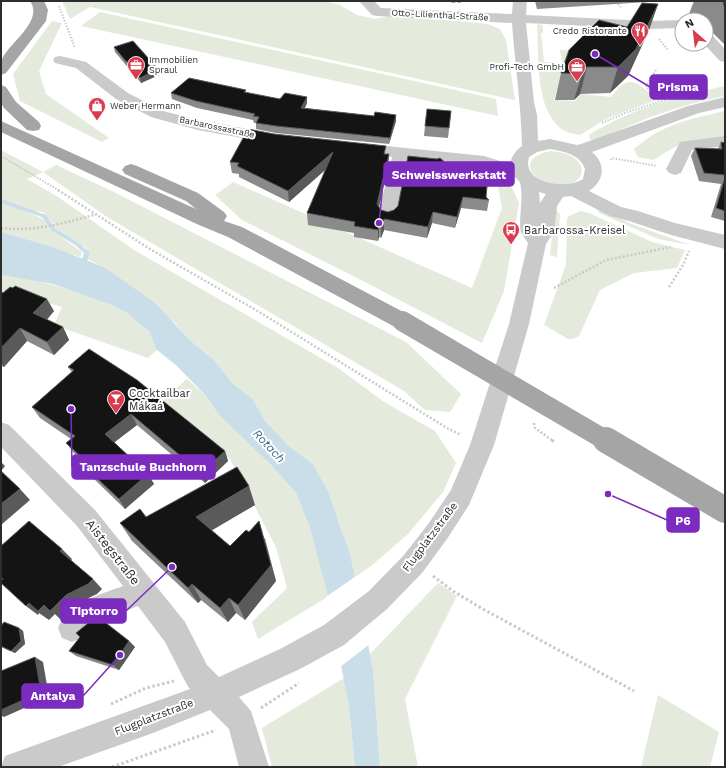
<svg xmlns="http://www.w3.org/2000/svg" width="726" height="768" font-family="'Work Sans',sans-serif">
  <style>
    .green { fill: #e4eadc }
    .water { fill: #c9dee8 }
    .pier { fill: #fff }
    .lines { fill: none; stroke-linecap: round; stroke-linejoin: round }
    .stream { fill: #c9dee8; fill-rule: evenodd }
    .path-far2 { stroke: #cacaca; stroke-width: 2; stroke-dasharray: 1.5 1.5; stroke-linecap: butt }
    .path-far1 { stroke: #cacaca; stroke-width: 2.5; stroke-dasharray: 2 2; stroke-linecap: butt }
    .path { stroke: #cacaca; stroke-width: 3; stroke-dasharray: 2.5 2.5; stroke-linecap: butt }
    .minor { fill: #cacaca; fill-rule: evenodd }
    .major { fill: #a5a5a5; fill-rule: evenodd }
    .major-bridge-far1 { stroke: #a5a5a5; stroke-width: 20 }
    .major-bridge { stroke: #a5a5a5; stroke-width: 26 }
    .wall { fill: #8a8a8a }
    .shaded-wall { fill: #5a5a5a }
    .building { fill: #141414; stroke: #5a5a5a }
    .labels { text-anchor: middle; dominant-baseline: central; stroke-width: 4; stroke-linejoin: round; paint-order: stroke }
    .far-street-label { font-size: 9px; fill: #2d2d2d; stroke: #fff }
    .far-poi-label { font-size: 9px; fill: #2d2d2d; stroke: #fff; text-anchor: end }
    .poi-label { font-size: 11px; fill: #2d2d2d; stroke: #fff; text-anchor: start }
    .street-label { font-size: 11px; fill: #2d2d2d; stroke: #fff }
    .water-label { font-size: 12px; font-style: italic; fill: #417089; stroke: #fff }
    .near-street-label { font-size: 13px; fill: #2d2d2d; stroke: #fff }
    .leader { fill: none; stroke: #7b2cbf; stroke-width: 1.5 }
    .callout-dot { fill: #7b2cbf; stroke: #fff; stroke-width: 1.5 }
    .callout { fill: #7b2cbf; stroke: #7b2cbf; stroke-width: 1.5 }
    .callout-label { font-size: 12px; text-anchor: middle; font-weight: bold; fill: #fff }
  </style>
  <rect width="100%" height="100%" fill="#fff"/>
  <path class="green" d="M62 1H325L340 5 357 15 375 19 394 15 488 24 500 29 506 40 515 100 90 7 70 19Z
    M100 12 496 99 498 116 81 26Z
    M52 21 62 23 39 71 46 94 109 138 102 142 20 101 13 74Z
    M539 24 543 26V33H541L544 62 562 63 560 50 579 51 561 75 554 100 575 101 580 94 611 97C614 93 618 88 622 85 634 75 649 92 656 100L608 118 580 135C573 134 563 132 558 126 535 104 539 55 537 25Z
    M725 86V96C679 105 636 121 594 142L590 139 589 135C632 108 676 97 725 86Z
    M725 111V136L680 144 653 160 638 157 634 149C664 123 688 120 725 111Z
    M1 150 43 172 56 165 114 192 406 342 461 394 450 412 425 410 404 391 107 217 43 172 27 179 58 197 134 250 338 368 384 402 435 431 456 463 443 492 408 534 371 566 354 578 349 549 341 529 329 493 313 464 290 447 265 421 252 398 233 384 215 361 191 341 173 321 104 267 87 259 90 255 85 247 56 229 53 223 43 212 23 210 43 219 51 230 82 252 80 257 1 232Z
    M551 151C559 152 567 153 574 158 586 166 584 181 569 184 565 184 561 186 557 185 530 183 516 157 551 151Z
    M497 180 512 188 519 203 504 291 482 343 361 280 242 220 215 195 233 182 472 288 502 208Z
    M596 206 629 223 690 245 658 239 599 213Z
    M555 209 560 214 557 257 550 255Z
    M581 211 589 213 652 242 685 250 677 268 634 273 600 290 579 336 573 339H568L544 325 566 265 567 219 569 216Z
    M1 275C42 280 121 299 148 330 153 335 155 344 157 350L148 358 54 325 62 307 18 295 1 300Z
    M187 379 207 397 222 418 271 465 296 493 310 528 329 596 258 639 252 622 287 588 276 547 230 459 160 403Z
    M438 583 457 596 405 699 418 767H380L373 669 370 654Z
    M344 678 349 707 355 767H272L262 728Z
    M658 695 719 732 710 767H641Z"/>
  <path class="water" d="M1 232 52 247 104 267 155 303 191 341 215 361 233 384 252 398 265 421 290 447 313 464 329 493 341 529 349 549 373 669 380 767H355L349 707 327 592 310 528 296 493 271 465 220 416 207 397 177 366 157 350 149 331 127 313 109 304 53 284 1 275Z"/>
  <path class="pier" d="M356 576 370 644 340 667 326 597Z"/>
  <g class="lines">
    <path class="stream" d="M1 199 46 215 56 229 79 243 89 252 90 253 85 267 83 268 80 266 84 253 75 245 52 231 42 217 1 203Z"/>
    <path class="path-far2" d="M618 4 621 7
      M59 6 75 48
      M659 39 668 50
      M656 70 646 86 659 101
      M602 123 625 113 680 95
      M1 156 60 191
      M611 160 612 158 657 166"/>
    <path class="path-far1" d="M58 190 150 249 256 310 447 428 461 435
      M1 228C34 232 65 223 97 214
      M669 287 683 265 689 251
      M554 288 606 260 671 247
      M534 423 535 428 553 441"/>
    <path class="path" d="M552 440 554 442
      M433 576 453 591 481 608 634 691
      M111 704 146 688 174 681
      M261 708 299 683
      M112 767 216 730"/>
    <path class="minor" d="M359 1H374L381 8 512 14 513 1H527L526 15 648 21 682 20H683L682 28 648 29 526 23 534 102 537 115 538 141 550 139 577 145 581 144 688 106 725 97V107L699 113 592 152C606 164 605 180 589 191L621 207 638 211 675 223 725 235V249L671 235 629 221 610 216 571 196 563 197 557 206 554 232 546 244 529 324 494 445 469 505 447 539 422 573 387 609 344 645 300 669 239 697 251 711 269 767H239L229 729 210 710 153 733 58 767H1L5 756 16 752 190 689 187 685 165 642 138 606 101 621 82 638 72 642 62 638 58 628C69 602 99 595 123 586L77 526 1 447V422L9 425 95 510 185 622 207 665 219 677 280 649 324 625 369 591 404 555 429 523 451 490 470 445 509 324 528 243C526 240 523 236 521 232 518 223 524 196 520 183 515 166 426 160 408 159L396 216 393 220 387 222 381 220 378 216 392 157 351 152 349 148 351 144 357 143 484 156 510 164C512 156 515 151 522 146 521 105 515 64 512 23L377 16 372 15ZM550 149C563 151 581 155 585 169L583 179C566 190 521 184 529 157L537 152ZM539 192 546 194 540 203Z
      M706 33 711 34 725 49V62L720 61 704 44H706Z
      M60 56 86 62 128 93 163 111 199 120 275 134 281 135 283 139 281 143 275 144 198 130 151 117 116 99 76 68 55 63 53 60 55 57Z
      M725 136V146L692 150 681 173 675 175 669 173 666 169 680 142Z"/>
    <path class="major" d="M30 1H44L48 10 46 21 6 73 1 75C1 70 0 63 2 59 10 42 44 21 30 1Z
      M1 85 6 87 16 102 39 122 41 126 39 130 33 131 27 130 4 108 1 103Z
      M1 121 196 209 186 201 125 174 122 170 125 166 131 164 137 166 198 193 224 212 227 216 224 221 242 227 409 315 412 321 409 327 402 329 395 327 228 237 199 225 1 132Z"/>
    <path class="major-bridge-far1" d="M402 321 607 441"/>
    <path class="major-bridge" d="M606 440 725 510"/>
  </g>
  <path class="wall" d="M446 1H462L460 3 456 2 454 3Z
    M535 1H648L647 2 537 9Z
    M694 1H725V45L713 33 712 27 706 23V20H696L687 19Z
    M658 4 649 30 628 76 610 93 580 94 574 100H555L561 73 627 27Z
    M114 47 159 75 141 83 115 52Z
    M246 90V93L280 99 307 97V103L305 108 374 116 396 115V121L389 144 276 133 256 129V123H254L253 120 197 108 172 99 171 93Z
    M451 111 448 138 424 136 425 126Z
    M721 142 725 143V221L711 217 721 184 699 181 691 156 695 148 718 149Z
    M386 154H389L388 166 379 207 381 210 388 212 394 210 398 206 408 156 486 197 489 200 487 211 461 208 455 228 432 223 427 238 384 230 381 238 379 237 378 241 354 237V233L308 225 307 213 325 170 289 202 239 177V174L232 173 230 162Z
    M1 292 54 311 47 320 63 327 69 340 54 355 27 341 4 367 1 366Z
    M68 367 225 451 228 461 205 483 137 425 114 442 148 474 154 484 125 509 91 476 84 466 86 464 74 453 66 443 71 439 40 418 32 407 72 372Z
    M255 505 211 530 230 546 265 538 276 581 245 620 236 613 228 622 201 600 198 603 132 541 120 523 146 517Z
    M1 626 19 628 23 631 25 644 15 653 1 647Z
    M129 641 135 647 119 670 76 656 69 651Z"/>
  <path class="shaded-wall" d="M658 4 649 30 628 76 610 93 618 67Z
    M587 67 580 94 574 100 582 74Z
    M158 69 159 75 141 83 140 78Z
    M307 97V103L302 114 301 108Z
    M396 115V121L389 144 390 138Z
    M333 152V163L289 202 288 191Z
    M389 154 388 166 377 216V204Z
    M463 197 461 208 455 228 457 217Z
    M433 212 432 223 427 238 428 227Z
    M384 219V230L381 238V227Z
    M379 226V237L378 241V230Z
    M47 299 54 311 41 326 33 313Z
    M63 327 69 340 54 355 47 342Z
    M20 328 27 341 4 367 1 363V348Z
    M131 414 137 425 111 445 105 434Z
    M225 451 228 461 205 483 201 473Z
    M1 462 5 466 1 471Z
    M148 474 154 484 125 509 119 499Z
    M249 486 255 505 204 535 196 517Z
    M20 489 30 500 1 525V504Z
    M259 521 276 581 245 620 238 605Z
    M62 549 72 559 70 562 60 551Z
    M93 579 102 589 97 594 76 604 61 620 55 614 49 620 39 613 38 615 26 606 29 603 66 595Z
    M192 584 201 600 198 603 188 588Z
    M229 598 236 613 228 622 220 608Z
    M19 628 23 631 25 644 15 653 11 651Z
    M129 641 135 647 119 670 113 665Z
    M35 657 43 662 49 697 4 717 1 715V710Z"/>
  <path class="building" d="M723 1H725V7L724 6Z
    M642 3 658 4 636 49 618 67H587L582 74 561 73 569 50 599 20 627 27Z
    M133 41 158 69 140 78 114 47Z
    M189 78 246 90 244 92 280 99 285 93 307 97 301 108 374 116 375 112 396 115 390 138 276 126 256 123 259 117 253 116 255 114 196 101 171 93Z
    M427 109 451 111 449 128 425 126Z
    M248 129 274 134 386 146 384 154H389L377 204 381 210 388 212 394 210 398 206 408 156 437 159 440 158 463 178 466 164 489 166 486 197 489 200 463 197 457 217 433 212 428 227 384 219 381 227 379 226 378 230 354 226 355 222 307 213 333 152 288 191 237 166 239 163 230 162Z
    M721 142 725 143V175L704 173 695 148 722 149Z
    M725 177V211L716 208Z
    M15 286 47 299 33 313 63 327 47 342 20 328 1 348V292L3 293 10 287 13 288Z
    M89 349 137 380 225 451 201 473 131 414 105 434 148 474 119 499 84 466 88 463 66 443 75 436 32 407 74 370 68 367Z
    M237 467 249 486 196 517 230 546 246 530 249 532 259 521 271 565 238 605 229 598 220 608 192 584 188 588 120 523 140 509 146 517Z
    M1 471 20 489 1 504Z
    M29 521 62 549 60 551 93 579 88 584 66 595 50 611 44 605 38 611 29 603 26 606 1 583V581L3 579 1 577V566L2 565 1 564V546Z
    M97 616 129 641 113 665 69 651 80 637 76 633Z
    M4 622 19 628 21 641 11 651 1 646V626Z
    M35 657 41 692 1 710V671Z"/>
  <defs>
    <symbol id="restaurant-pin" viewBox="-11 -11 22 30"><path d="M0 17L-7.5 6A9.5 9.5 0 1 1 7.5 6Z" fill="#d83c4e" stroke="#fff"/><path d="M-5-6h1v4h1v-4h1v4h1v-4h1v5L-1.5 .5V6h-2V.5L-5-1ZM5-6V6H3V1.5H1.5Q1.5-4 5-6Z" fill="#fff"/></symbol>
    <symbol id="office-pin" viewBox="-11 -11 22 30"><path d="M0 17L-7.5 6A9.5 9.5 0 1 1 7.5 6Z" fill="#d83c4e" stroke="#fff"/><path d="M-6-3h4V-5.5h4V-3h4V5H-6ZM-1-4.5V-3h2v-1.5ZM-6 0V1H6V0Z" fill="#fff"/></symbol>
    <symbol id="shop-pin" viewBox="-11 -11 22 30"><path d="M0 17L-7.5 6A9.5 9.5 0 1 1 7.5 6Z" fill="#d83c4e" stroke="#fff"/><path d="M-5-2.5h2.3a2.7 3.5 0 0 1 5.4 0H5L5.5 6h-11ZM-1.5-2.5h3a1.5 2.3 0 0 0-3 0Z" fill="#fff"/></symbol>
    <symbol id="bus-pin" viewBox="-11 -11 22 30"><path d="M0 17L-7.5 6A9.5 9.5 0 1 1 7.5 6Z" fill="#d83c4e" stroke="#fff"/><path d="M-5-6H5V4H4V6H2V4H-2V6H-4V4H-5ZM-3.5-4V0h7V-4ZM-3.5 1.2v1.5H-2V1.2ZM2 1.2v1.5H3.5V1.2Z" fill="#fff"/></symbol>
    <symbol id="bar-pin" viewBox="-11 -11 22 30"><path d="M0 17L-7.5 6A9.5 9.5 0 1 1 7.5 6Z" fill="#d83c4e" stroke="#fff"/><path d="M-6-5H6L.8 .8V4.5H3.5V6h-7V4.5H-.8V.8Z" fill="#fff"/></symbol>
  </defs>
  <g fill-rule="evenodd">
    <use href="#restaurant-pin" x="630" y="21" width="20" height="27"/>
    <use href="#office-pin" x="126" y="55" width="20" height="27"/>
    <use href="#office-pin" x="567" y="57" width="20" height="27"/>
    <use href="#shop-pin" x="87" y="96" width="20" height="27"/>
    <use href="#bus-pin" x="501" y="220" width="20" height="27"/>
    <use href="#bar-pin" x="106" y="389" width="20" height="27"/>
  </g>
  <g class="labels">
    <g class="far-street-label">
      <text transform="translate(440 15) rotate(3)">Otto-Lilienthal-Straße</text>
      <text transform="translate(217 127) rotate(12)">Barbarossastraße</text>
    </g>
    <g class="far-poi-label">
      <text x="627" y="31">Credo Ristorante</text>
      <text x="149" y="60" text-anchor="start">Immobilien<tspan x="149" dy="10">Spraul</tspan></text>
      <text x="564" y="67">Profi-Tech GmbH</text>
      <text x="110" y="106" text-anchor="start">Weber Hermann</text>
    </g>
    <g class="poi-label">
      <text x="524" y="230">Barbarossa-Kreisel</text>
      <text x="129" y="393">Cocktailbar<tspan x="129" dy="13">Mákaá</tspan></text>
    </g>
    <g class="street-label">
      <text transform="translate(430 537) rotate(-53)">Flugplatzstraße</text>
      <text transform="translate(154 717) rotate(-21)">Flugplatzstraße</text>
    </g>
    <g class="water-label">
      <text transform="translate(269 446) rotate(47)">Rotach</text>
    </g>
    <g class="near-street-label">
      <text transform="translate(113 552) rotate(52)">Aistegstraße</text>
    </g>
  </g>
  <path class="leader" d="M595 54L650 87M379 223L384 174M71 409L72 467M608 494L667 520M172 567L126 611M120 655L83 696"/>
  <g class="callout-dot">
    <circle cx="595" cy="54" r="4"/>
    <circle cx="379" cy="223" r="4"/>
    <circle cx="71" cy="409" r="4"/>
    <circle cx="608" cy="494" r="4"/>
    <circle cx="172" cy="567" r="4"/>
    <circle cx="120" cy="655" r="4"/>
  </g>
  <g class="callout">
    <rect x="650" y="75" width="57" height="24" rx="4"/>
    <rect x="384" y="162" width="130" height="24" rx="4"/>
    <rect x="72" y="455" width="143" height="24" rx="4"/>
    <rect x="667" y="508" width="32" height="24" rx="4"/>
    <rect x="61" y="599" width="65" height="24" rx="4"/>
    <rect x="22" y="684" width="61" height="24" rx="4"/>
  </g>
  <g class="callout-label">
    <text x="678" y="91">Prisma</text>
    <text x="449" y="179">Schweisswerkstatt</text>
    <text x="143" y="471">Tanzschule Buchhorn</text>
    <text x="683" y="525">P6</text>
    <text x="94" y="615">Tiptorro</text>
    <text x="53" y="700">Antalya</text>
  </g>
  <rect width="726" height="768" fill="none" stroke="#2d2d2d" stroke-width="4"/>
  <g transform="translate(694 32) rotate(332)"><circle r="19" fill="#ffffff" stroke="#ababab"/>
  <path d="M0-3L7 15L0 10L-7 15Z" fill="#d83c4e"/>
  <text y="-6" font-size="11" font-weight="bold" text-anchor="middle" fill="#2d2d2d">N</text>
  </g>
</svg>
